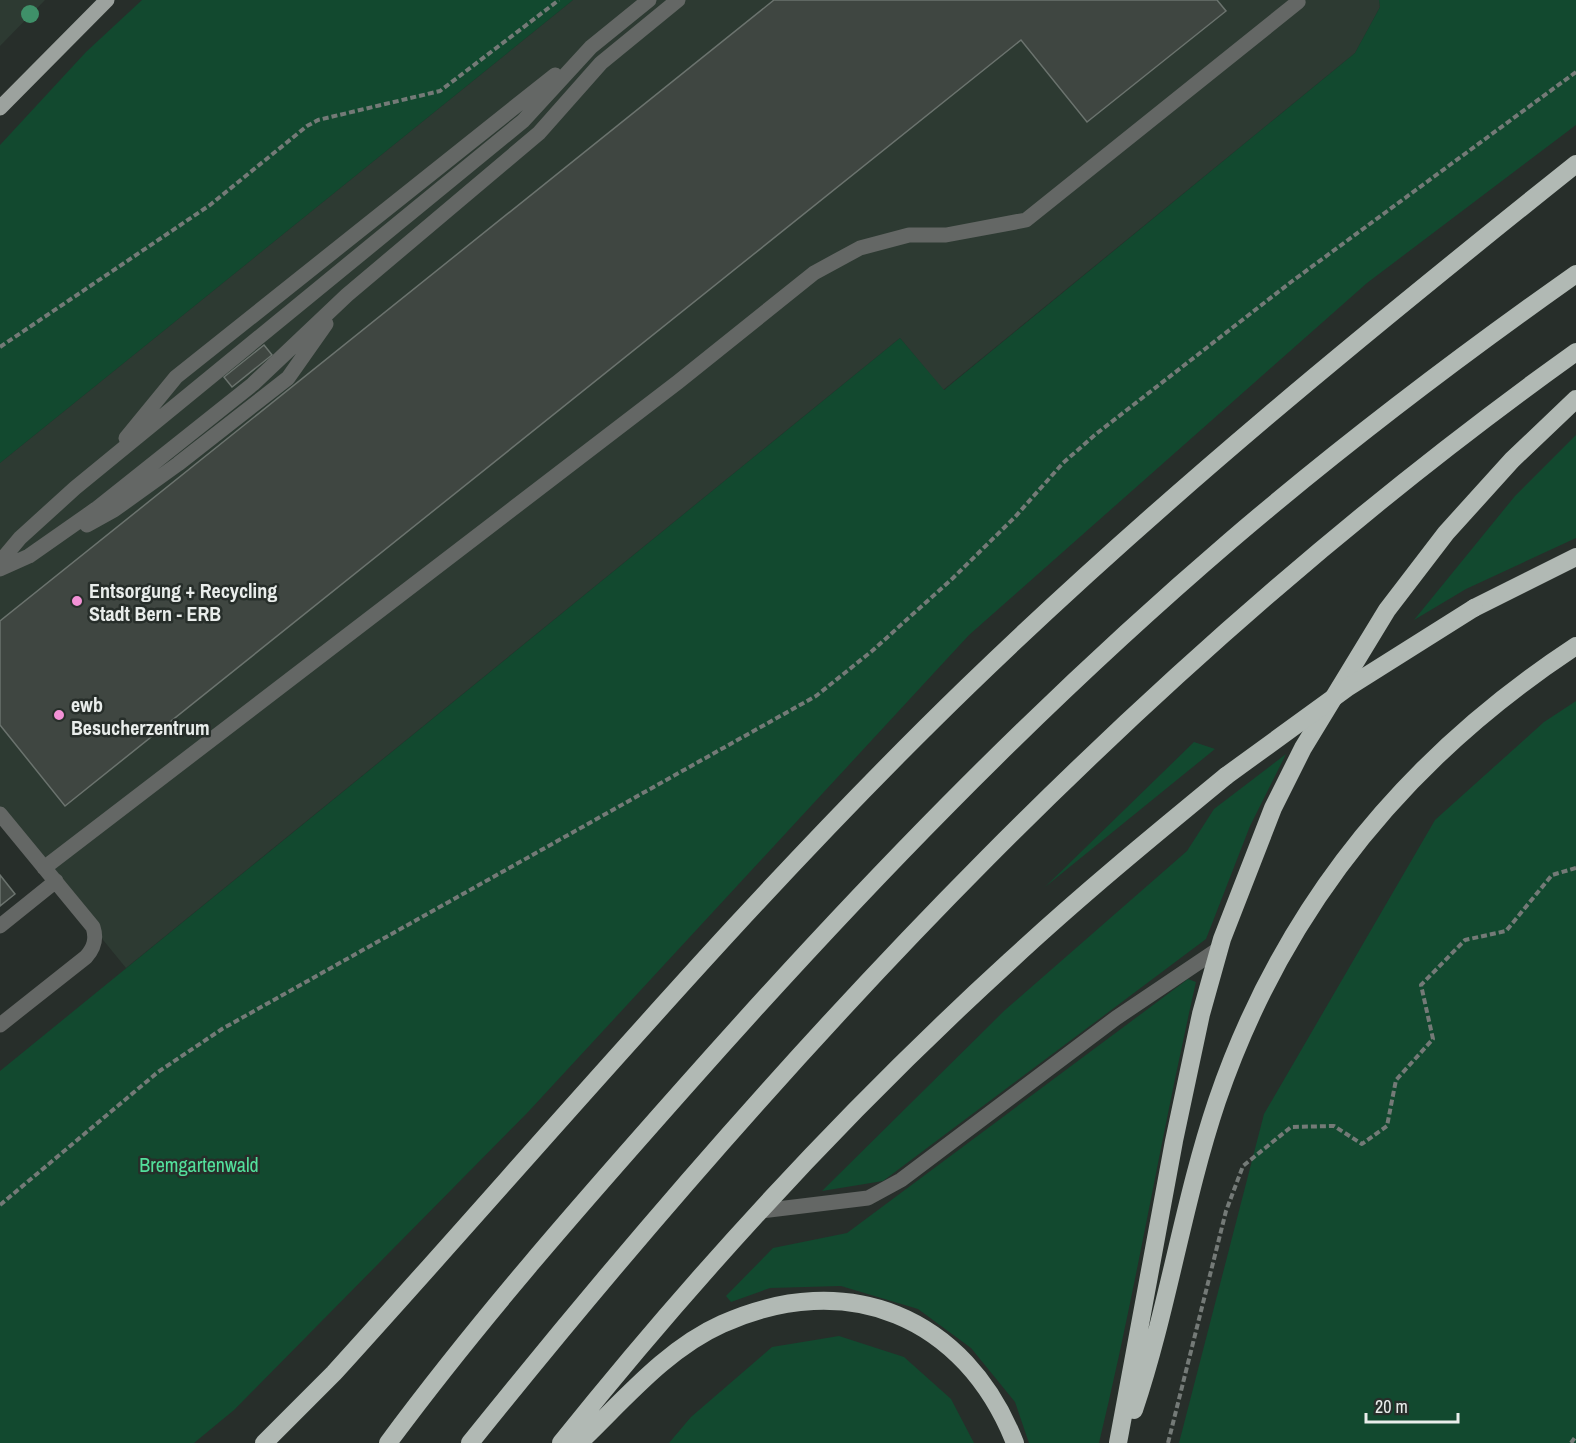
<svg xmlns="http://www.w3.org/2000/svg" width="1576" height="1443" font-family="'Archivo Narrow',sans-serif">
  <style>
    .built { fill: #2d3a32 }
    .green { fill: #12492f }
    .building { fill: #3f4641; stroke: #6b736e; stroke-width: 1.5 }
    .lines { fill: none; stroke-linecap: round; stroke-linejoin: round }
    .path { stroke: #747a77; stroke-width: 4; stroke-dasharray: 6 3; stroke-linecap: butt }
    .lane { stroke: #646765; stroke-width: 15 }
    .primary { stroke: #9ca29e; stroke-width: 15 }
    .highway { stroke: #b1b9b4; stroke-width: 18 }
    .highway-bridge { stroke: #b1b9b4; stroke-width: 18 }
    .tree { fill: #3f9069 }
    .poi-dot { fill: #f391d6; stroke: #272e2a; stroke-width: 2 }
    .labels { text-anchor: middle; dominant-baseline: central; stroke-width: 5; stroke-linejoin: round; paint-order: stroke }
    .poi-label { font-size: 20px; font-weight: bold; fill: #e9edeb; stroke: #272e2a; text-anchor: start }
    .park-label { font-size: 20px; fill: #53e09c; stroke: #272e2a }
  </style>
  <rect width="100%" height="100%" fill="#272e2a"/>
  <path class="built" d="M0 0H45L0 46Z
    M573 0H1379L1380 7 1355 53 943 390 900 338 126 968 0 814V463Z"/>
  <path class="green" d="M142 0H573L0 463V145L86 52Z
    M1379 0H1576V125L1367 283 969 635 529 1111 234 1410 194 1443H0V1071L900 338 944 390 1355 53 1380 7Z
    M1576 435V538L1466 589 1414 620 1515 496Z
    M1576 701V1443H1179L1264 1114 1435 820 1544 722Z
    M1194 742 1215 749 1045 887Z
    M1286 754 1250 826 1206 939 883 1181 822 1191 1005 1010 1187 851 1214 809Z
    M1188 979 1196 982C1161 1135 1136 1290 1099 1443H1029L1015 1402 971 1348 918 1309 841 1286 770 1288 731 1302 726 1296 773 1248 847 1233Z
    M839 1336 904 1357 951 1399 974 1443H669L691 1417 772 1347Z"/>
  <path class="building" d="M774 0H1217L1226 11 1087 122 1021 40 65 806 0 725V621Z
    M264 345 272 355 232 387 224 377Z
    M0 875 15 894 0 906Z"/>
  <g class="lines">
    <path class="path" d="M0 347 210 205 307 126 318 120 440 91 559 0
      M0 1205 158 1072 222 1029 816 696 872 651 953 578 1015 517 1063 463 1096 434 1291 282 1576 72
      M1168 1443 1226 1211 1243 1166 1291 1127 1334 1126 1362 1144 1387 1126 1396 1080 1433 1039 1421 985 1465 940 1506 931 1552 875 1576 868
      M1571 1443 1576 1436"/>
    <path class="lane" d="M126 438 176 377 555 75
      M87 525 114 510 178 464 288 378 326 324
      M0 562 20 538 75 488 523 121 591 47 649 0
      M0 569 29 556 96 509 253 384 347 295 539 133 601 63 678 0
      M0 814 93 927C97 939 94 948 86 957L0 1025
      M44 868 678 382 814 273 860 248 909 235H946L1026 220 1298 2 1297 0
      M0 926 56 881
      M761 1211 868 1198 901 1180 1116 1018 1220 948"/>
    <path class="primary" d="M0 108 107 0"/>
    <path class="highway" d="M1474 608 1576 557
      M1134 1410C1168 1309 1183 1202 1217 1101 1283 908 1407 757 1576 646
      M264 1443 334 1373C543 1143 743 904 967 687 1160 500 1367 331 1576 164
      M388 1443C479 1320 582 1203 684 1088 855 895 1034 709 1230 541 1341 446 1457 358 1576 274
      M470 1443C795 1038 1152 655 1576 352
      M561 1443C698 1272 848 1109 1010 961 1080 896 1153 836 1226 776
      M579 1443C623 1401 666 1349 722 1324 847 1268 965 1316 1015 1443
      M1118 1443 1174 1141 1201 1014 1222 939 1273 808 1303 748 1387 610 1446 533 1512 460 1576 399"/>
    <path class="highway-bridge" d="M1226 776 1347 688 1474 608"/>
  </g>
  <circle class="tree" cx="30" cy="14" r="9"/>
  <g class="poi-dot">
    <circle cx="77" cy="601" r="6"/>
    <circle cx="59" cy="715" r="6"/>
  </g>
  <g class="labels">
    <g class="poi-label">
      <text x="89" y="590">Entsorgung + Recycling<tspan x="89" dy="23">Stadt Bern - ERB</tspan></text>
      <text x="71" y="704">ewb<tspan x="71" dy="23">Besucherzentrum</tspan></text>
    </g>
    <g class="park-label">
      <text x="199" y="1164">Bremgartenwald</text>
    </g>
  </g>
  <path d="M1366 1413v9h92v-9" fill="none" stroke="#e9edeb" stroke-width="3"/>
  <text x="1375" y="1413" font-size="18" fill="#e9edeb" stroke="#272e2a" stroke-width="4.5" paint-order="stroke">20 m</text>
</svg>
